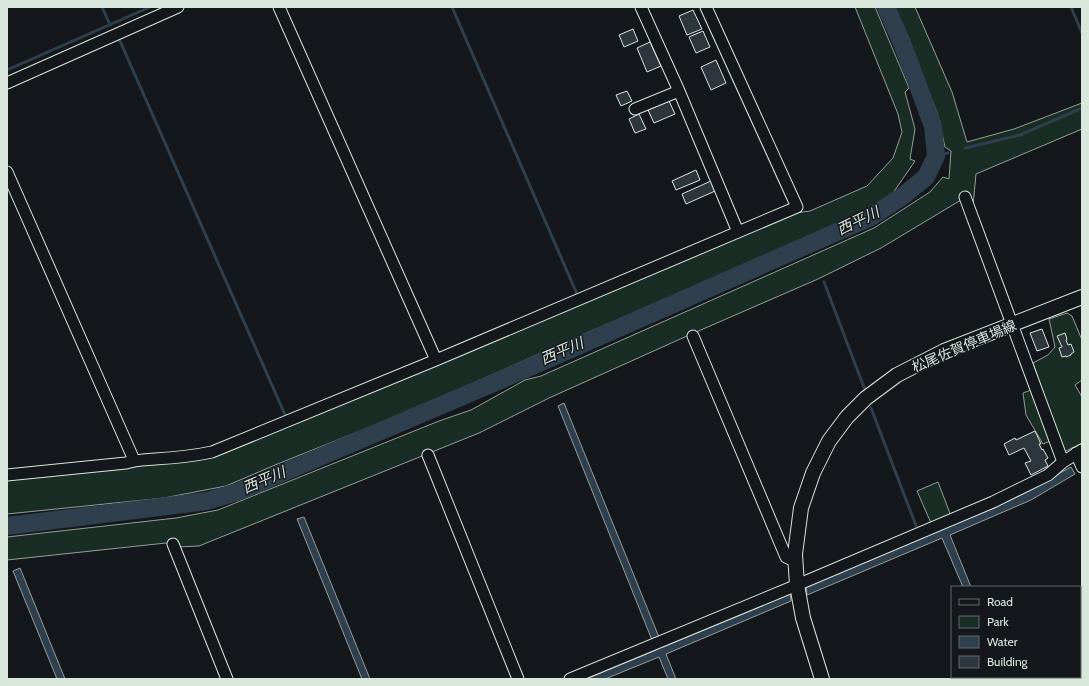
<svg xmlns="http://www.w3.org/2000/svg" width="1089" height="686" font-family="Cabin,'Noto Sans JP',sans-serif">
  <style>
    .green { fill: #1a2d24; stroke: #939e99 }
    .water { fill: #2f3f4d; stroke: #939e99 }
    .lines { fill: none; stroke-linecap: round; stroke-linejoin: round }
    .stream { stroke: #2f3f4d; stroke-width: 3 }
    .river { stroke: #2f3f4d; stroke-width: 18 }
    .building { fill: #2c363c; stroke: #d8e6dc }
    .minor-casing { stroke: #d8e6dc; stroke-width: 13 }
    .major-casing { stroke: #d8e6dc; stroke-width: 16 }
    .minor { stroke: #14181c; stroke-width: 11 }
    .major { stroke: #14181c; stroke-width: 14 }
    .labels { text-anchor: middle; dominant-baseline: central; stroke-width: 3; stroke-linejoin: round; paint-order: stroke }
    .street-label { font-size: 14px; fill: #d8e6dc; stroke: #14181c }
    .water-label { font-size: 15px; font-style: italic; fill: #d8e6dc; stroke: #14181c }
  </style>
  <rect width="100%" height="100%" fill="#14181c"/>
  <path class="green" d="M855 7H875L909 88 905 92 915 129 910 159 915 161 893 193 865 211 783 248 575 338 410 411 275 465 226 486 164 498 7 514V480L205 458 795 213 810 211 867 186 893 158 902 132 898 114Z
    M893 7H915L952 92 967 142 1014 129 1082 103V129L976 174 973 206 961 200 881 248 818 279 687 336 549 398 479 433 199 546 178 547 166 543 7 560V537L176 518 218 510 439 421 471 410 525 380 541 376 874 228 930 192 943 177 949 179 951 151 945 147 937 112Z
    M1067 313 1072 316 1082 340V380L1075 385 1082 397V443L1064 452 1033 363 1048 355 1055 347 1049 319Z
    M1031 390 1050 441 1043 444 1026 415 1023 393Z
    M938 482 951 516 931 523 917 491Z"/>
  <path class="water" d="M564 403 663 647 790 594 791 601 666 654 676 679H668L659 657 605 679H586L656 650 558 406Z
    M1071 467 1075 474 1031 500 950 535 971 587H963L942 538 807 595 806 585 997 507Z
    M304 517 370 679H362L297 519Z
    M20 568 65 679H57L13 571Z"/>
  <g class="lines">
    <path class="stream" d="M102 7 110 25
      M452 7 577 294
      M700 7 787 198
      M1071 7 1082 33
      M120 41 286 417
      M7 70 150 7
      M965 148 1020 135 1082 108
      M936 156 948 153
      M824 282 865 390
      M871 408 918 531"/>
    <path class="river" d="M7 526 207 501 240 491 496 382 871 217 903 196 926 177 936 156 933 126 902 43 886 7"/>
  </g>
  <path class="building" d="M693 10 702 29 687 35 679 16Z
    M633 29 638 41 624 47 619 35Z
    M703 31 710 47 696 53 689 37Z
    M650 42 661 66 647 72 637 48Z
    M716 60 726 83 711 90 701 67Z
    M627 91 632 101 621 106 616 95Z
    M669 101 675 114 654 123 648 110Z
    M639 114 646 129 635 133 629 119Z
    M696 170 700 180 676 190 672 181Z
    M711 181 715 191 686 204 682 194Z
    M1042 329 1049 347 1037 351 1030 333Z
    M1065 333 1067 339 1066 340 1068 345 1071 344 1074 352 1071 354V355L1066 357V356L1062 357 1059 348 1062 347 1057 336Z
    M1035 431 1041 444H1039L1042 450 1043 449 1048 458 1045 460 1048 466 1031 475 1025 463 1031 461 1024 448 1009 455 1004 444 1015 438 1016 440Z"/>
  <g class="lines">
    <defs>
      <path id="minor" d="M279 7 436 360
        M641 7 679 91 738 232
        M7 83 178 7
        M635 109 679 91
        M7 172 134 460
        M965 197 1063 462
        M693 336 786 557 796 562
        M1076 453 1082 467
        M428 455 518 679
        M7 475 126 463C136 460 145 460 155 459 174 458 193 456 212 452L436 360 797 207 706 7
        M173 544 227 679
        M570 679 797 585 993 502 1048 475 1063 462 1082 450"/>
      <path id="major" d="M822 679 803 618 797 585 795 554 801 508 813 473 829 441 847 417 866 398 897 375 944 351 1082 297"/>
    </defs>
    <use href="#minor" class="minor-casing"/>
    <use href="#major" class="major-casing"/>
    <use href="#minor" class="minor"/>
    <use href="#major" class="major"/>
  </g>
  <g class="labels">
    <g class="street-label">
      <text transform="translate(964 346) rotate(-23)">松尾佐賀停車場線</text>
    </g>
    <g class="water-label">
      <text transform="translate(858 221) rotate(-26)">西平川</text>
      <text transform="translate(562 351) rotate(-23)">西平川</text>
      <text transform="translate(264 480) rotate(-23)">西平川</text>
    </g>
  </g>
  <rect width="1089" height="686" fill="none" stroke="#d8e6dc" stroke-width="16"/>
  <rect x="951" y="586" width="130" height="92" fill="#14181c" stroke="#626a69"/>
  <rect x="959" y="599" width="20" height="6" fill="#14181c" stroke="#626a69"/>
  <text x="987" y="606" font-size="12" fill="#d8e6dc">Road</text>
  <rect x="959" y="616" width="20" height="12" fill="#1a2d24" stroke="#626a69"/>
  <text x="987" y="626" font-size="12" fill="#d8e6dc">Park</text>
  <rect x="959" y="636" width="20" height="12" fill="#2f3f4d" stroke="#626a69"/>
  <text x="987" y="646" font-size="12" fill="#d8e6dc">Water</text>
  <rect x="959" y="656" width="20" height="12" fill="#2c363c" stroke="#626a69"/>
  <text x="987" y="666" font-size="12" fill="#d8e6dc">Building</text>
</svg>
